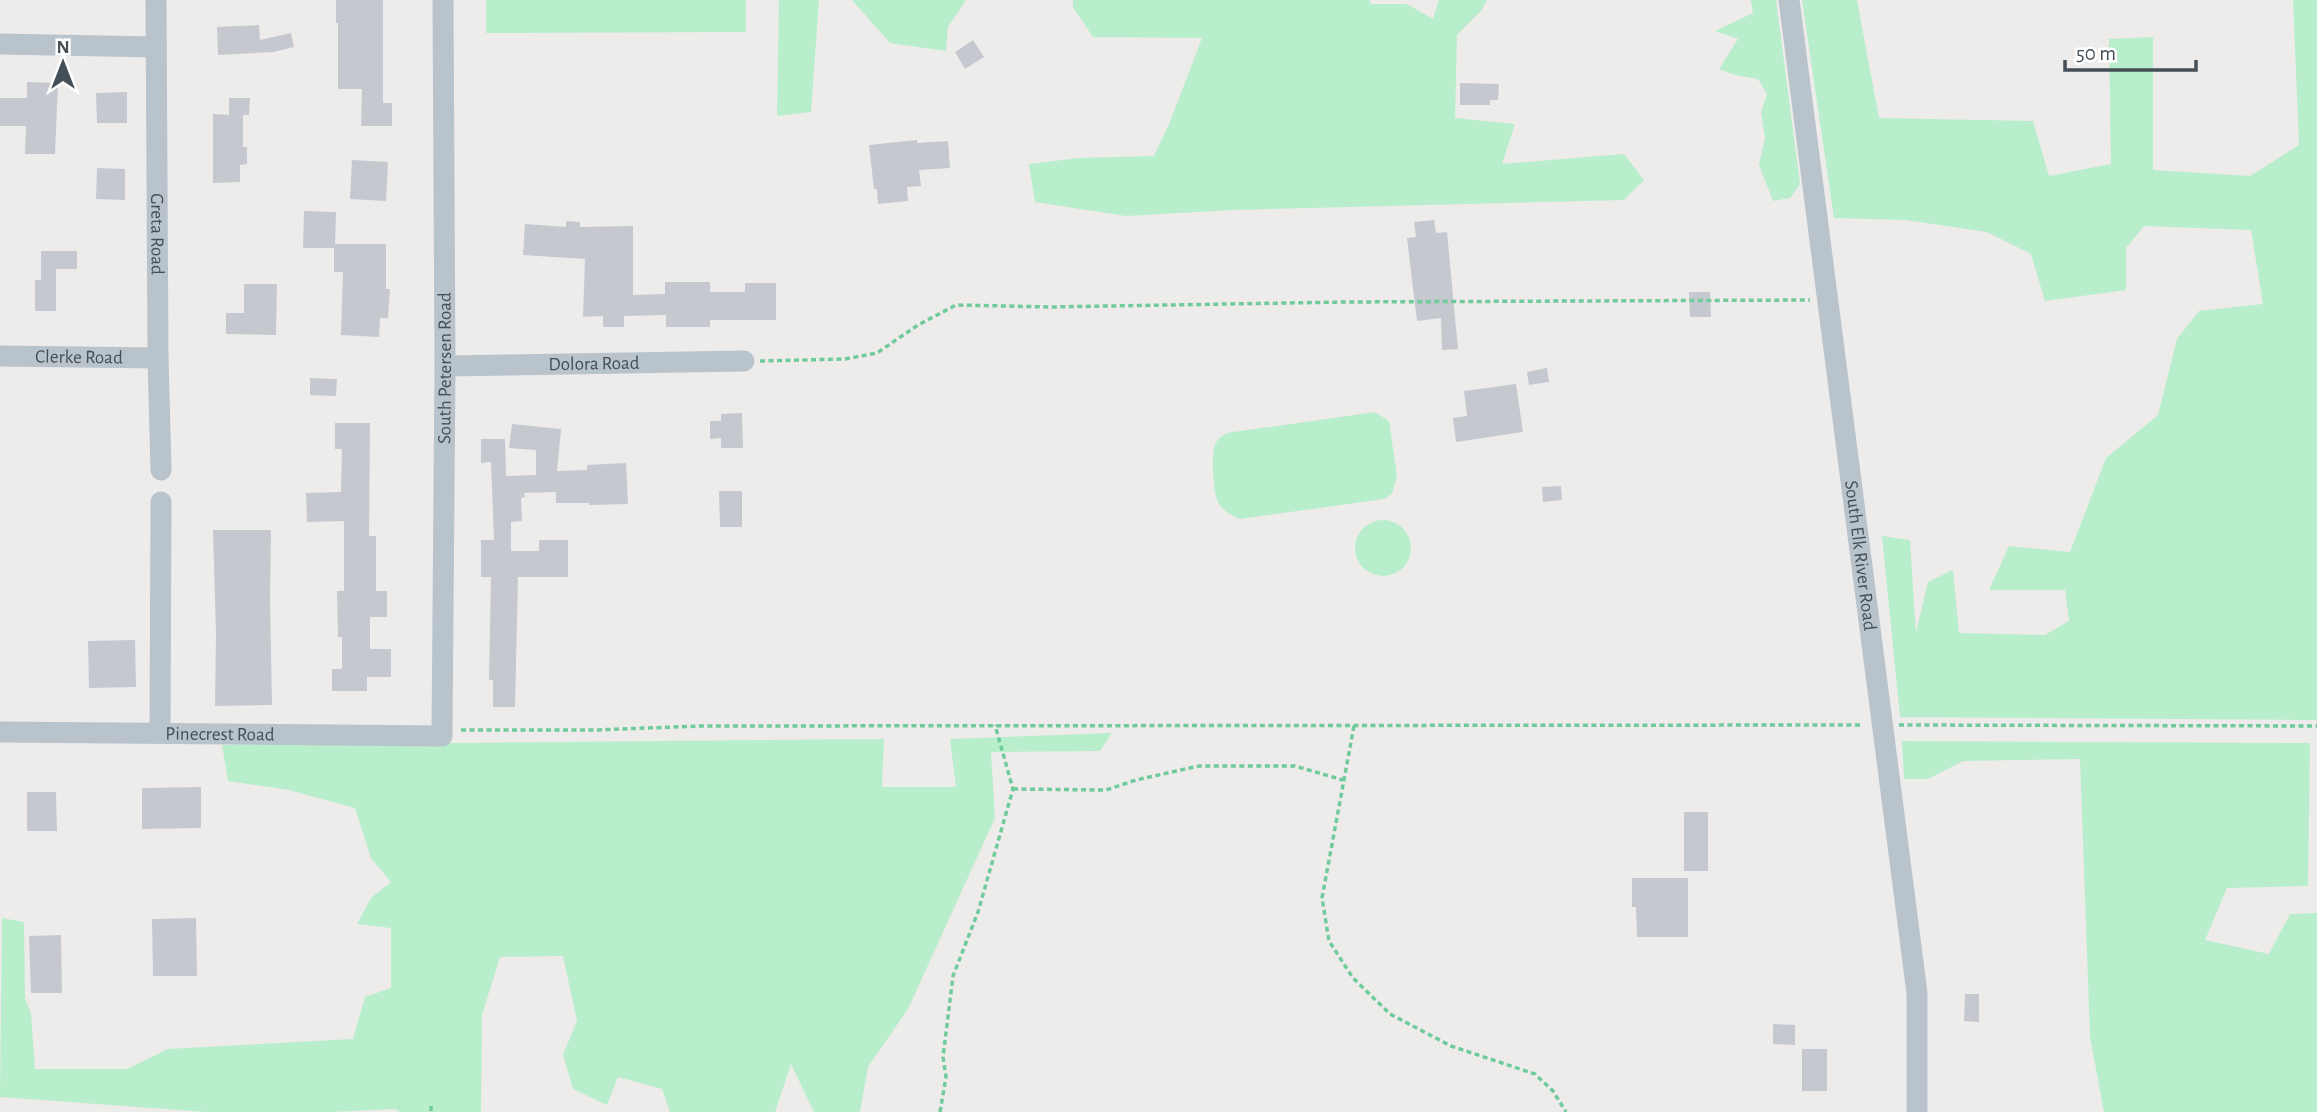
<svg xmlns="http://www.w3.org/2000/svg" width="2317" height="1112" font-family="'Alegreya Sans',sans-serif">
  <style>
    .green { fill: #b8eecb }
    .building { fill: #c5c8ce }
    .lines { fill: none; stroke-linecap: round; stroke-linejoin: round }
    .path { stroke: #70cb9b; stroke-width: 3.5; stroke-dasharray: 5 3.5; stroke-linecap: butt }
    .minor { stroke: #b9c3cb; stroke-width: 21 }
    .labels { text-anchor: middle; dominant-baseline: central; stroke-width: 5; stroke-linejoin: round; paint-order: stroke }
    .street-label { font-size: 19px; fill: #444f58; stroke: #fff }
  </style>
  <rect width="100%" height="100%" fill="#eeebeb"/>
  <path class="green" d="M486 0H746V32L486 33Z
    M779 0H819L811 112 777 116Z
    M852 0H966L948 27 946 51 890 43Z
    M1073 0H1369L1371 4H1407L1433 19 1439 0H1487L1481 11 1457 35 1455 118 1515 124 1502 164 1624 154 1644 180 1624 200 1233 210 1126 216 1035 202 1029 164 1079 158 1154 156 1170 122 1202 38 1093 37 1073 7Z
    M1751 0H1776L1800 184 1790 198 1773 201 1759 165 1765 138 1761 112 1767 94 1758 79 1735 75 1719 69 1738 39 1715 31 1753 13Z
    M1802 0H1857L1879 118 2033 121 2049 176 2111 164 2109 39 2153 37V170L2250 176 2299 145 2293 0H2317V720L1900 717 1882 536 1910 540 1916 633 1928 582 1953 570 1959 633 2045 635 2069 621 2065 590H1989L2009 546 2070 552 2106 458 2158 415 2177 339 2199 311 2263 304 2251 230 2144 226 2126 248V290L2045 301 2031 254 1987 232 1906 220 1834 218Z
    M1375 412 1389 421 1397 476 1392 494 1384 499 1240 519C1231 515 1222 511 1218 502 1213 493 1211 454 1215 445 1217 439 1222 436 1227 433Z
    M1355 548a28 28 0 1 1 56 0a28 28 0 1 1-56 0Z
    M1112 733 1100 751 991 752 995 818 908 1009 868 1067 860 1112H814L791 1064 775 1112H670L662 1089 618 1077 607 1105 573 1089 563 1055 577 1021 563 956 500 957 482 1015 481 1112H400L395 1109 331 1112H207L0 1097 2 918 24 922 25 999 31 1013 35 1069H127L168 1049 353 1039 365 997 391 988V928L357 924 371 898 391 882 371 858 355 808 289 790 228 781 222 745 884 739 882 787H956L950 739Z
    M1902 741 2310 743 2308 886 2227 888 2205 940 2269 954 2290 914 2317 913V1112H2104L2090 1037 2080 759 1963 761 1928 779H1904Z"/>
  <path class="building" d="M336 0H383V103H392V126H361L362 89H338V23H336Z
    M259 25 260 40 291 33 294 47 274 52 218 55 217 27Z
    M973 40 984 57 965 69 955 52Z
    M27 82 58 83 55 154H25L26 126H0V98H27Z
    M1460 83 1499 84 1498 100H1490V105H1460Z
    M127 92V123H97L96 93Z
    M229 98H250L249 115H243V147H247V164L240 165V182L213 183V114L229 115Z
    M917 140V143L948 141 950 168 919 170 921 186 907 187 908 201 878 204 877 189H874L869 145Z
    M352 160 388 162 386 201 350 199Z
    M97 168 125 169V200L96 199Z
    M304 211 336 212 335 244H386V289H390L388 318H380L379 337 341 335 343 272H334V248H303Z
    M1434 220 1436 233 1447 232 1458 349 1442 350 1441 318 1417 321 1407 238 1416 237 1414 222Z
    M566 221 580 222V227L633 226V295L665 294V282H710V292H745V283H776V320H710V327H666V315L624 316V327H603V316L583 317 585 259 523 255 525 224 566 227Z
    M41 251H77V269H56V311H35V280H41Z
    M244 284H277L276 335 226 334V313H244Z
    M1689 292H1710L1711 317H1690Z
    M1547 368 1549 382 1529 385 1527 372Z
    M310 378 337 379 336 396 310 395Z
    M1516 384 1523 432 1456 442 1453 418 1467 416 1464 391Z
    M742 413 743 448H721V438L710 439V421H721V414Z
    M335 423H370L369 536H376V591H387V617H370V649H391V677H367V691H332V669H342V637H338L337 591H344V521L307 522 306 493 341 492 342 449H335Z
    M512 424 561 429 557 471 587 470V465L626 463 628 504 589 505V503H556V492L524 493 525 497 521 498 522 521 511 522V551H539V540H568V577H518L515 707H493V680H489L491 577H481V540H494L491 462 481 463V439H505L506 476 536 475V450L509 448Z
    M1561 486 1562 500 1543 502 1542 487Z
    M719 491H742V527H720Z
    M213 530H271L270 597 272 705 215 706 216 633Z
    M135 640 136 687 89 688 88 641Z
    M201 787V828L142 829V788Z
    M27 792H56L57 831H27Z
    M1684 812H1708V871H1684Z
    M1632 878H1688V937H1637L1636 907H1632Z
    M196 918 197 976H153L152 919Z
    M61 935 62 993H31L29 936Z
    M1965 994H1979V1022L1964 1021Z
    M1773 1024 1795 1025V1045L1773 1044Z
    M1802 1049H1827V1091H1802Z"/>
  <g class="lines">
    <path class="path" d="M760 361 845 359 877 353 918 325 956 305 1051 307 1345 302 1810 300
      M1899 725 2317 726
      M1354 726 1322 898 1329 941 1353 978 1390 1014 1451 1046 1535 1074 1553 1091 1566 1112
      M461 730H594L701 726 1863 725
      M1013 789 1106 790 1136 780 1199 766H1295L1343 780
      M431 1106V1112
      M940 1112 946 1077 943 1057 953 976 978 912 1013 789 995 725"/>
    <g class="minor">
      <path id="s1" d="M156 0 158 358 161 470"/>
      <path id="s2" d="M1789 0 1917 993V1112"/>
      <path d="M0 44 156 47"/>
      <path id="s3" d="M0 356 158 358"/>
      <path id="s4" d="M445 366 744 361"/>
      <path id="s5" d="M0 732 442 736 445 366 443 0"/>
      <path d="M160 733 161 502"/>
    </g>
  </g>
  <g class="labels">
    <g class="street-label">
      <text stroke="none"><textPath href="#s1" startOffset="234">Greta Road</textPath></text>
      <text stroke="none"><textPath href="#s3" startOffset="79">Clerke Road</textPath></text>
      <text stroke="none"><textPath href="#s4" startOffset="149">Dolora Road</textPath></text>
      <text stroke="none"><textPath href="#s5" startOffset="810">South Petersen Road</textPath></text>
      <text stroke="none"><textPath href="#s2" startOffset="560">South Elk River Road</textPath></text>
      <text stroke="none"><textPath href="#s5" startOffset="220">Pinecrest Road</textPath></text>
    </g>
  </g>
  <g transform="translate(63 63)" stroke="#ffffff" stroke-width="5" paint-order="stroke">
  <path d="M0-5L12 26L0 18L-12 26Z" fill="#444f58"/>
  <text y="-10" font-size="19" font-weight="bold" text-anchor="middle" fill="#444f58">N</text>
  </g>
  <path d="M2065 60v10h131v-10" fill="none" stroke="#444f58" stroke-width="3.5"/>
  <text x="2076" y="60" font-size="21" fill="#444f58" stroke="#ffffff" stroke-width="5" paint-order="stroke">50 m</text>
</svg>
